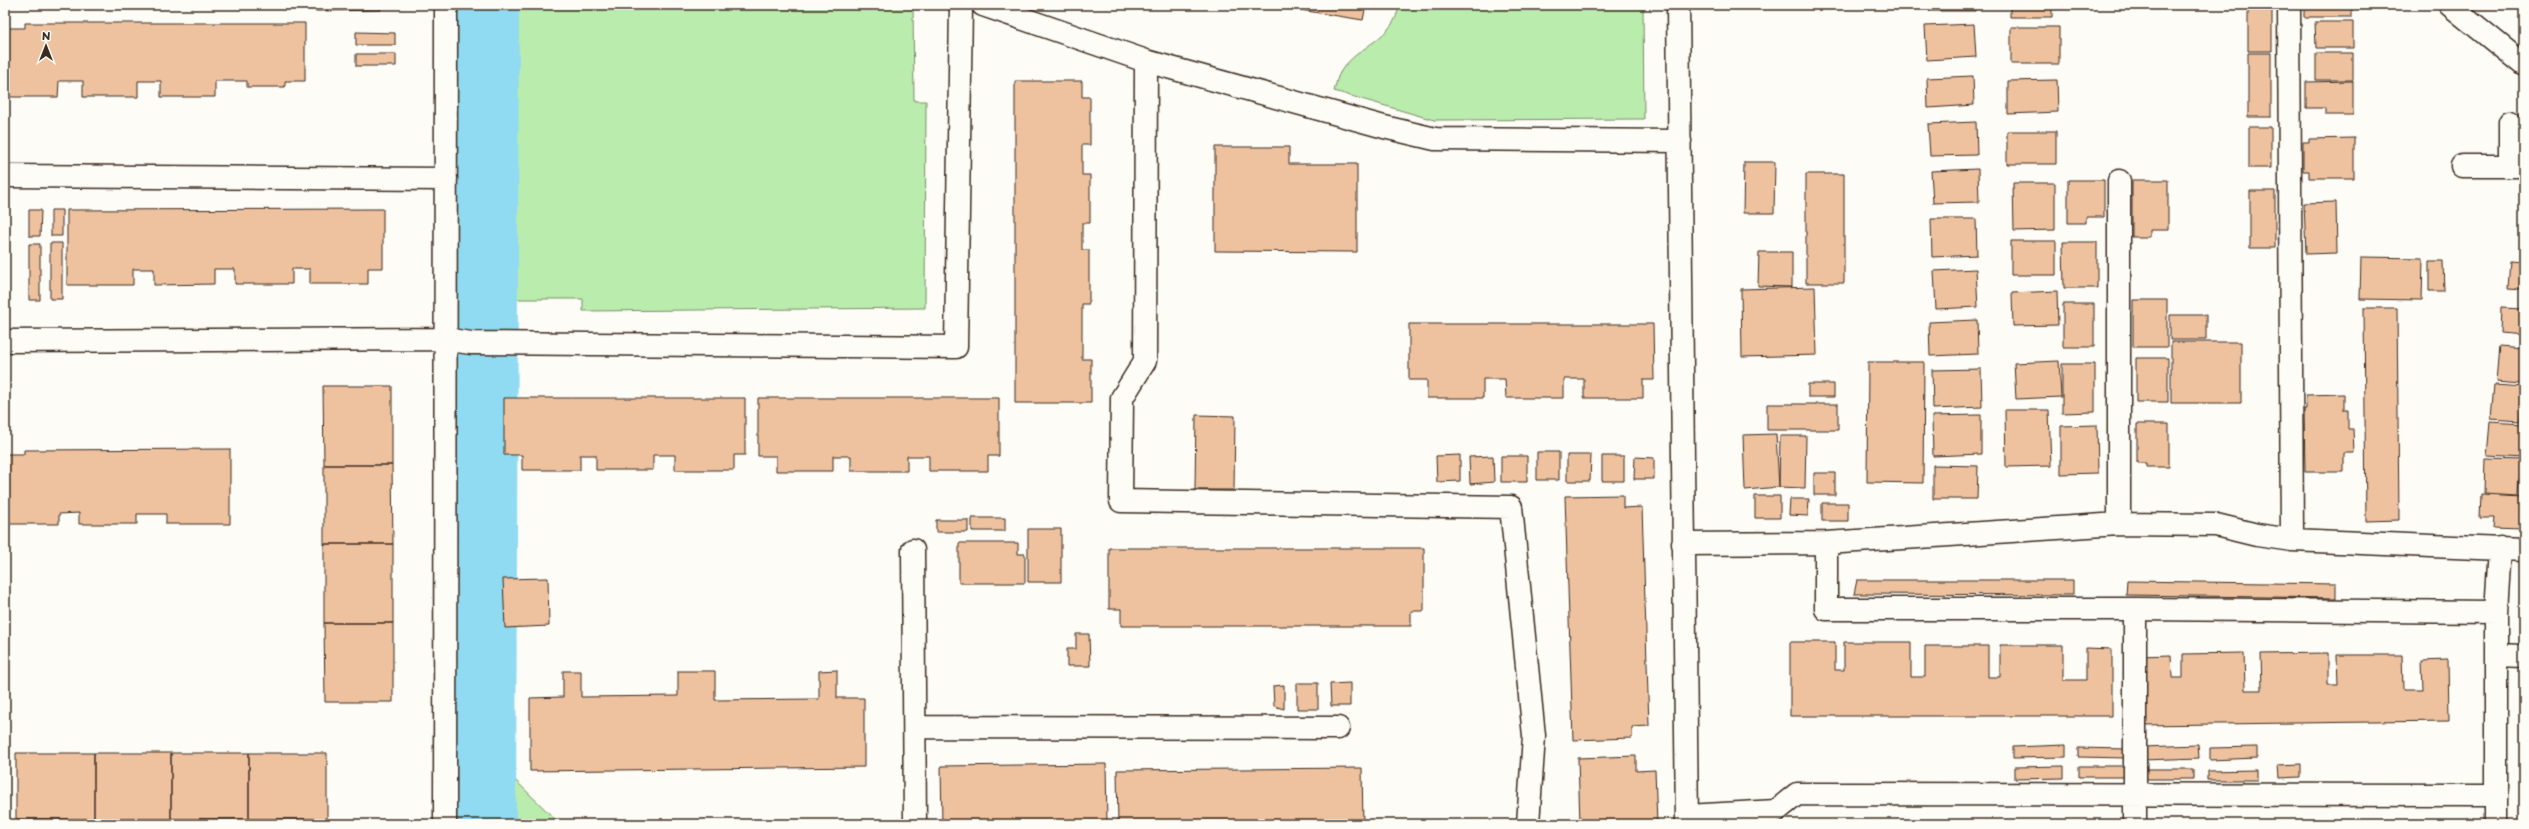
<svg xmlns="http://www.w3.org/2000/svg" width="2529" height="829" font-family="'Playpen Sans',sans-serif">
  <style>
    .green { fill: #baecad; stroke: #7a8b66 }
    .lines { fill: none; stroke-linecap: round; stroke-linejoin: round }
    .river { stroke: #90dbf1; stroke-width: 66 }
    .building { fill: #efc29f; stroke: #3b2a1e }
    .minor-casing { stroke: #3b2a1e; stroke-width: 25 }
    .minor { stroke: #fdfcf7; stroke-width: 22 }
  </style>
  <rect width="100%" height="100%" fill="#fdfcf7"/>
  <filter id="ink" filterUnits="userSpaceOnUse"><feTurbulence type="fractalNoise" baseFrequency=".025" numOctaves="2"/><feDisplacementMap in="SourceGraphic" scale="8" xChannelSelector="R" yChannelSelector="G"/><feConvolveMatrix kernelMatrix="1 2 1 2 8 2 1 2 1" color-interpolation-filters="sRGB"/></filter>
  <g filter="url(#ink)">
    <path class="green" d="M494 5H909L913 7 914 101H926L925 308 583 311V299H493Z
      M1399 5H1643L1644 119 1434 120 1334 91C1336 85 1337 76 1341 71 1358 45 1395 39 1399 5Z
      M492 778H513L560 824H492Z"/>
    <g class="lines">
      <path class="river" d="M483 824 486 5"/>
    </g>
    <path class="building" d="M314 5H381V10L314 11Z
      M1269 5H1366L1363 20Z
      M1930 5H1975V11H1930Z
      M2010 5H2052V17H2010Z
      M2248 5H2272V51H2248Z
      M2304 5H2352V17H2304Z
      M2315 22H2353V48H2316Z
      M25 23H305V81H285V87H247V81H215V97H161V81H138V97H83V81H59L58 97H5V28H25Z
      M1974 24 1976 57 1927 60 1925 26Z
      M2011 27H2059V64H2011Z
      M356 32 395 33V45H356Z
      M2248 53H2271V117H2248Z
      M2316 53H2353V80H2316Z
      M356 54H396V66H356Z
      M1973 76 1974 105 1928 108 1927 78Z
      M2057 80 2058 112 2008 114V81Z
      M1015 81H1082V97H1090V145H1082V175H1090V223H1082V250H1089V304H1082V359H1091V403H1015Z
      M2353 81V115H2325V108H2306V82Z
      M1976 122 1977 155 1930 156 1928 124Z
      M2249 127H2271V168H2249Z
      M2007 131H2056V164H2007Z
      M2354 138V178H2309V171H2303V142H2309V139Z
      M1215 147H1289V164H1357V252L1215 251Z
      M1744 162H1775L1774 213H1743Z
      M1978 169 1979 202 1933 203 1931 171Z
      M1806 174H1844V283H1806Z
      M2068 180H2104V217H2086V223H2068Z
      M2132 180H2168V230H2150V237H2132Z
      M2013 183H2055V230L2014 231Z
      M2250 191H2275V248H2250Z
      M2336 202 2337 253 2306 254 2304 203Z
      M383 209V268H368V284H310V269H292V284H235V269H214V284L154 285V269H133V285H67V210Z
      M29 210H41L40 236H29Z
      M51 210H62V236H51Z
      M1931 219H1976L1977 255 1932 257Z
      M2011 241H2056V275H2011Z
      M2063 242H2097V288H2064Z
      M50 243H62V299H50Z
      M29 244H40V300H29Z
      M1759 252H1792V287L1758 286Z
      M2361 257 2423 258 2422 300 2360 299Z
      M2429 261H2443L2444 291H2429Z
      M2510 261 2524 262V289L2508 288Z
      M1976 269 1978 307 1936 309 1934 271Z
      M1815 287 1817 355 1742 357 1741 289Z
      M2057 291 2058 325 2013 326 2012 293Z
      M2133 300H2167V347H2133Z
      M2063 304H2094V347H2063Z
      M2364 308H2397L2399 520 2366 521Z
      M2501 308 2524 309V335L2500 333Z
      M2170 315H2206V340H2170Z
      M1977 320 1978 354 1930 356 1929 322Z
      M1409 324H1653L1654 380H1643V398H1584V379H1564V398H1506L1505 379H1483V398H1427V380H1409Z
      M2171 342H2241V403H2171Z
      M2499 346 2524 348V375H2521V384L2496 382Z
      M2136 358H2168V402H2136Z
      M2059 361 2061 397 2016 399 2014 363Z
      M1868 362H1924L1923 483 1867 482Z
      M2062 364H2095V412L2062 413Z
      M1981 369 1982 407 1933 409 1932 370Z
      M1808 384H1834V397H1808Z
      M2494 385 2524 387V411L2521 410 2520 421 2491 419Z
      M323 386H392V465H324Z
      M2344 394V410H2348V429H2353L2354 453H2344V472H2305L2304 409H2306V395Z
      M504 398H745V455H734V470H675V455H653V470H596V455H580V470H522V455H504Z
      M758 398H999V456H988V471H929V456H907V471H851V456H833V471H776V456H758Z
      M1767 404H1838V430H1767Z
      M2005 410H2049L2051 466 2006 467Z
      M1196 415 1235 416 1234 490H1195Z
      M1981 415V454L1933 456 1932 416Z
      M2490 422 2524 424V458L2487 456Z
      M2137 424H2169V467H2146V463H2137Z
      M2097 425 2098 473 2061 474V426Z
      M1776 434 1779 487 1745 490 1743 435Z
      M1780 436H1806L1805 488 1779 487Z
      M230 449V524H166V514H137V524H79V513L59 514V524H5V454H24V450Z
      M1537 452H1559V480H1537Z
      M1460 455V481L1437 482 1436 456Z
      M1567 455H1591L1590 481H1567Z
      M1493 456 1494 482 1470 484 1469 457Z
      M1501 456H1527V482H1501Z
      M1602 456H1624V481H1602Z
      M1635 457 1654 458V479H1634Z
      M2485 459 2524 460V480L2519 479 2518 495 2484 493Z
      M324 465H392L393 544H324Z
      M1933 465 1978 466 1977 499H1933Z
      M1814 473H1835V495H1814Z
      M2481 494 2524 496 2522 529 2493 528 2494 518H2480Z
      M1623 495V508L1642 507 1649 726 1632 727V738L1573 740 1565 496Z
      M1755 496H1780V518H1755Z
      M1790 499H1809L1808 516 1789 515Z
      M1822 503H1848V521H1822Z
      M972 518H1005V531H972Z
      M936 520H968V532H936Z
      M1028 529H1061V582H1028Z
      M959 543H1018V554H1025V583H959Z
      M324 544H393V623H324Z
      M1109 548H1424V611H1411V626H1121V609H1109Z
      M548 578 549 626 505 628 503 579Z
      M1857 580H2073V595L1854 594Z
      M2127 581 2336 584V598L2126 595Z
      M324 623H393V702H325Z
      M1076 634H1089L1090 666H1067V649H1076Z
      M1790 642H1835V670H1844V642H1911V677H1925V646H1988V677H2000V645H2063V680H2086V648L2112 649V716H1790Z
      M2244 653 2245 690H2262L2261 654 2328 653V685H2338L2337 655H2402L2403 690H2423L2422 661 2448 660 2449 721 2140 725 2139 656 2171 655 2172 678H2183V654Z
      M837 670V698H864V767L530 771V698L563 697V671H581V697L678 696V671H715V700L819 699V671Z
      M1297 683H1318V709H1297Z
      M1350 683V706H1331L1330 684Z
      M1284 685V709L1274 706 1273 686Z
      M2521 692H2524V758H2521Z
      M2066 745V757L2013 758V747Z
      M2198 745 2199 758 2143 760V747Z
      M2257 747V758L2210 760V748Z
      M2078 748 2127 749V758L2078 757Z
      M16 753H94V819H16Z
      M94 753H171V819H94Z
      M171 753H249V819H171Z
      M249 753H327V819H249Z
      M1636 756V771L1655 770 1657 824H1580L1578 758Z
      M1106 764 1107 824H942L941 766Z
      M2301 764V777L2279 778 2278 765Z
      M2064 766V778L2015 779V767Z
      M2079 766H2127V777H2079Z
      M1362 768 1363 824H1118L1117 770Z
      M2144 769H2193V779H2144Z
      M2257 770V780H2207V771Z"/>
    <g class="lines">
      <defs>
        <path id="minor" d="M983 5 1146 61 1384 127 1435 139 1680 141
          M1678 5 1687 824
          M2289 5 2292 540
          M2450 5 2524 65
          M1146 61 1145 361 1122 398 1121 501 1511 507 1534 736 1528 824
          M2510 122V166
          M2462 166H2524
          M5 176 446 179
          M2119 181V524
          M5 341 444 339 471 343 956 347 961 5
          M1826 543V609H2135L2496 612
          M1683 544 1826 543 2119 524 2216 525 2257 535 2292 540 2524 550
          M913 550 915 824
          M2496 655 2524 656
          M915 727 1338 728
          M2496 795V612L2500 548
          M1687 816 1776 811 1797 794 2496 795V824
          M445 824 446 5
          M2135 824V609"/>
      </defs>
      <use href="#minor" class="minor-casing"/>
      <use href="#minor" class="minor"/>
    </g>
  </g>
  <rect width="2529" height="829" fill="none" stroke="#fdfcf7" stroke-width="20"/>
  <rect x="10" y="10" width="2509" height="809" fill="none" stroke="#3b2a1e" stroke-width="1.5" filter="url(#ink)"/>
  <g transform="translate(46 46)" stroke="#fdfcf7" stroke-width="3" paint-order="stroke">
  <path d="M0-3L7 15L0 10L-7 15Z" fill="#3b2a1e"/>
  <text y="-6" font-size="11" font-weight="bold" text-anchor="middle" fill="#3b2a1e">N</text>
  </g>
</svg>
